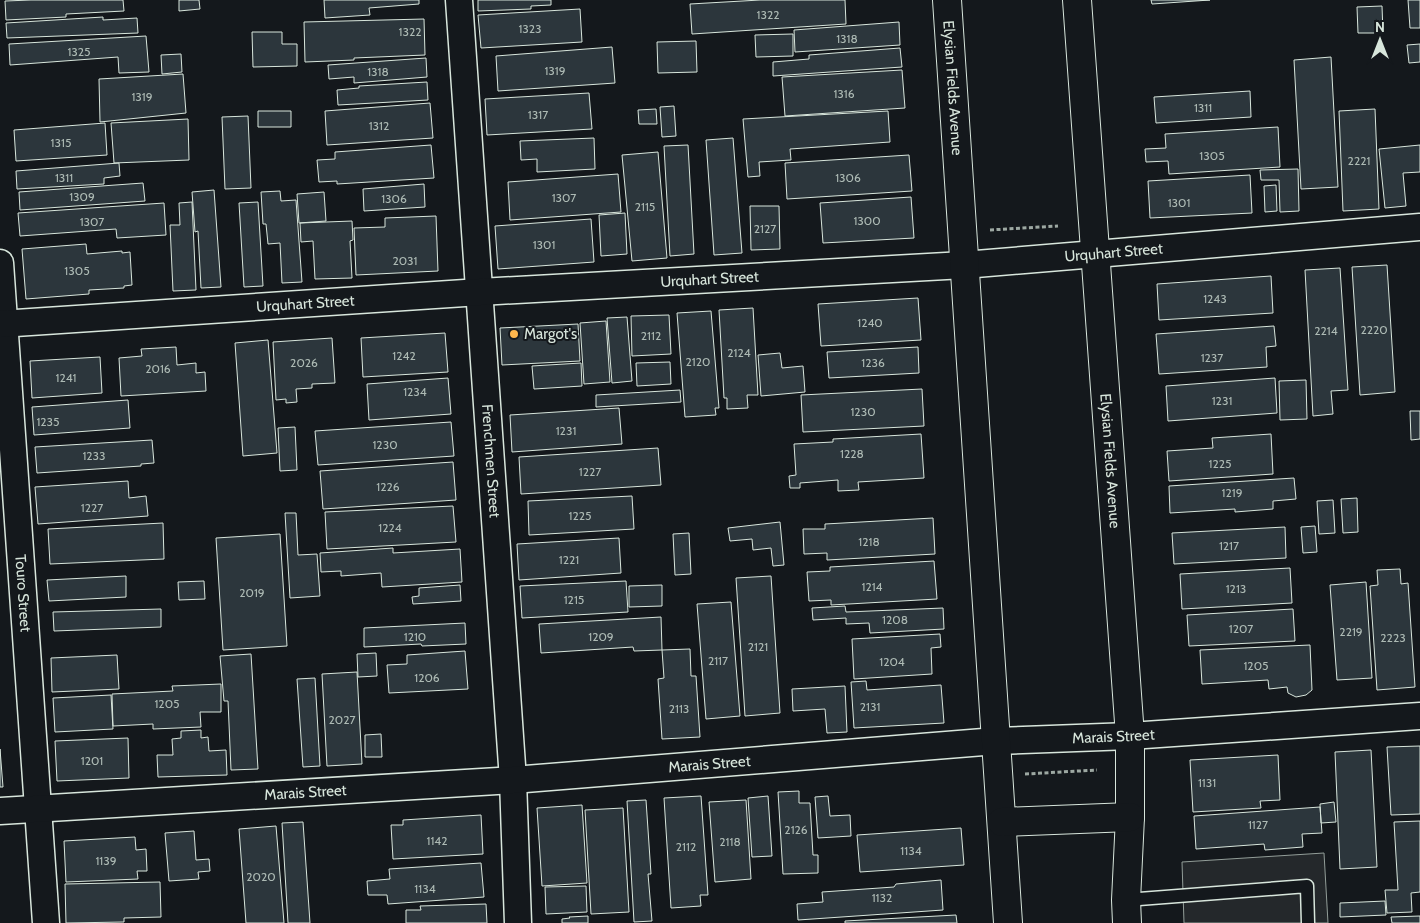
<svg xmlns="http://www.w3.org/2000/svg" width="1420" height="923" font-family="Cabin,sans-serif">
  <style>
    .parking { fill: #24282b; stroke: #939e99 }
    .building { fill: #2c363c; stroke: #d8e6dc }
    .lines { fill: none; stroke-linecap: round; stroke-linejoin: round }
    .service-casing { stroke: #d8e6dc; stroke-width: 15 }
    .minor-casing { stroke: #d8e6dc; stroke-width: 29 }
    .secondary-casing { stroke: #d8e6dc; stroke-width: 30 }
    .path { stroke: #9da8a2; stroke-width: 3; stroke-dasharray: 4 2.5; stroke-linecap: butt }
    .service { stroke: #14181c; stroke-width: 12 }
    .minor { stroke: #14181c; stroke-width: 26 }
    .secondary { stroke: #14181c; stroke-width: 28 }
    .poi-dot { fill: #ffb74d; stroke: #14181c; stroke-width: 2 }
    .labels { text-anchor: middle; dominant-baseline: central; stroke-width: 4; stroke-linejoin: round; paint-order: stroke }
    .number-label { font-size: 12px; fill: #adbab4 }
    .street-label { font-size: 15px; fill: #d8e6dc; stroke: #14181c }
    .poi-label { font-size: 15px; fill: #d8e6dc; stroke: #14181c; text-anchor: start }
  </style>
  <rect width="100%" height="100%" fill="#14181c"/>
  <path class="parking" d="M1324 853 1328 923H1184L1182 862Z"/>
  <path class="building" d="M31 0H123L124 11 66 14V17L6 20 5 1Z
    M179 0H199L200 9 179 11Z
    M324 0H419V4L369 8 370 15 325 18Z
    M478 0H551V5L531 6V9L478 11Z
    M760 0H845L846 24 692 34 690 4Z
    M1151 0H1210L1152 4Z
    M1408 0H1420V28H1410Z
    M1382 6 1383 33H1358L1357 7Z
    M580 9 582 42 481 48 478 15Z
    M103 17V20L137 18 138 33 7 38 6 23Z
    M424 19 425 55 354 58V60L305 62 304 22Z
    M899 22 900 45 795 52 794 30Z
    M252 32H282V44H297V66L253 67Z
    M793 34V56L756 57 755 35Z
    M146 36 149 72 119 73 118 57 10 65 9 44Z
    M696 41 697 72 658 73 657 42Z
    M1420 44V62L1409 63 1407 45Z
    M612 47 615 83 498 91 496 56Z
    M900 48 902 67 773 76V62L809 59V55Z
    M181 54 182 72 162 74 161 55Z
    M1331 57 1338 187 1301 189 1294 60Z
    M426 58 427 77 354 83V77L329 79 328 65Z
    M902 70 905 108 785 116 782 77Z
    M183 74 186 113 100 122 99 79Z
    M427 82 428 100 338 105 337 90 359 88V86Z
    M1250 91 1251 117 1156 123 1154 97Z
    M589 93 592 129 487 135 485 99Z
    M430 103 433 138 327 145 325 111Z
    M674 106 676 136 662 137 660 107Z
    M656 109 657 124H639L638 110Z
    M1375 109 1379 209 1343 211 1339 111Z
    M258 111H291V127H258Z
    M888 111 890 142 790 149 791 160 759 162 760 176 748 177 743 119Z
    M248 116 251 188 225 189 222 117Z
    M188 119 189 160 114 163 111 123Z
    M105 123 107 155 16 161 14 130Z
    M1278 127 1280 167 1169 174 1168 161 1146 162 1145 149 1166 148 1165 134Z
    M594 138 595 169 537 172V159L521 160 520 141Z
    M733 138 742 253 714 255 706 140Z
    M431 145 434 178 337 184V181L319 182 317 160 335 159V152Z
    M688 145 694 254 670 256 664 146Z
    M1420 145V172L1403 173 1406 206 1385 208 1379 149Z
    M658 152 667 258 632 261 622 155Z
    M909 155 912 191 787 199 785 163Z
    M119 163 120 176 104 178V184L17 189 16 171Z
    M1298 169 1299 211 1280 212 1279 180H1261L1260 170Z
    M618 174 621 212 510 220 508 182Z
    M1250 175 1252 213 1150 218 1148 181Z
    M143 183 145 201 20 210 19 192Z
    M424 184 425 207 364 211 363 189Z
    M1276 185 1277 211 1265 212 1264 186Z
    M214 190 221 287 201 288 198 231 195 232 192 192Z
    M280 191 281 201 296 200 302 282 282 283 280 243 268 244 266 224H263L261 192Z
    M324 192 326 221 299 223 297 194Z
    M911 197 914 238 823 243 820 203Z
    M192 202 196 290 173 291 170 225H180L179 203Z
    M258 202 263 286 244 287 239 203Z
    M164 203 166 235 117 238 116 229 20 236 18 213Z
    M750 206H779L780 249 751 250Z
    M625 213 627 254 601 256 599 215Z
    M436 216 438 271 356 275 354 228 385 227V218Z
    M591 219 594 262 498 269 495 226Z
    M352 221 353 240 350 241 352 278 315 279 313 241 301 242 300 223Z
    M86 244 87 254 122 251V253L130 252 132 285 124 286V288L89 290V294L26 299 22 249Z
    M1387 265 1395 392 1360 395 1352 267Z
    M1340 268 1348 390 1331 391 1333 414 1313 416 1305 270Z
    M1271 276 1273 313 1159 320 1157 284Z
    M918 298 921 340 821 346 818 304Z
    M753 308 758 395H747L748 408 727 409V398H724L719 310Z
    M711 311 719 408H715L716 415 685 417 677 313Z
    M669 315 671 354 632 356 631 316Z
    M627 317 632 381 612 383 607 318Z
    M606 321 610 382 584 384 580 323Z
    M578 324 580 361 502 365 500 328Z
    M1274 326 1276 346 1266 347 1267 367 1159 374 1156 334Z
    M445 333 448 372 363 377 361 338Z
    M332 338 335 383 312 384V388L296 389 297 402 286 403V399L276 400 273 342Z
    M268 340 277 453 243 456 235 343Z
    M176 347 177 365 196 363V373L205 372 206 391 121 396 119 358 142 356 141 349Z
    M918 347 919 373 829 378 827 352Z
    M780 353 782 368 803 366 805 392 761 396 758 355Z
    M100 357 102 393 32 398 30 361Z
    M670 362 671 384 637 386 636 363Z
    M581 363 582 386 534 389 532 366Z
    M448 378 451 414 369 420 367 384Z
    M1275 378 1277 413 1168 421 1166 386Z
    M1306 380 1307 419 1280 420 1279 381Z
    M922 389 924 426 803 432 801 395Z
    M680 390 681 402 596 407V395Z
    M128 400 130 428 34 435 32 407Z
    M619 408 622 444 512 452 510 415Z
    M1410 411H1420V439L1411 440Z
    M451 422 454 456 318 465 315 431Z
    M295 427 297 470 280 471 278 428Z
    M921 434 924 478 858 482 859 490 838 491V480L800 483V488H790L789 476 796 475 794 444 833 442V439Z
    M1271 434 1273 474 1169 481 1167 451 1213 448 1212 438Z
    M152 440 154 463 141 464V466L37 473 35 447Z
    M658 448 661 485 521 494 519 457Z
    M453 462 456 500 323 509 320 471Z
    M1294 478 1296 499 1273 501V509L1235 512V509L1170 513 1169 486Z
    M128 481 129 498 146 496 148 516 38 524 35 487Z
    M632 496 634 529 529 535 528 501Z
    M1357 498 1358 532 1343 533 1341 499Z
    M1333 500 1335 533 1319 534 1317 501Z
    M453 506 456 542 327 549 325 512Z
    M285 513H296L298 555 317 554 320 596 290 598Z
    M933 518 935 554 827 560V553L804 554 803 529H825V524Z
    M780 522 784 565 773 566 771 548 753 550 752 539 730 541 728 528Z
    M163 523 164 559 50 564 48 529Z
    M1315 526 1317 552 1303 553 1301 527Z
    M1285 527 1286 558 1174 564 1172 533Z
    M689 533 691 574 675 575 673 534Z
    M280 534 287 646 223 650 216 538Z
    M619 538 621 573 519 580 517 544Z
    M393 548V553L460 549 462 582 382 587 381 573 341 576V571L321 572 320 553Z
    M934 561 937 599 831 605V600L809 601 807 572 830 571V567Z
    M1290 568 1292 603 1182 609 1180 574Z
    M1400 569 1401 584 1408 583 1415 687 1377 690 1370 586 1378 585 1377 570Z
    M126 576V597L49 601 47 580Z
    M771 576 780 713 745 716 736 578Z
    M204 581 205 599 179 600 178 582Z
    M626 581 628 612 522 618 520 586Z
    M1366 582 1372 678 1337 680 1330 585Z
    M460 585 461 601 413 604 412 597 419 596V588Z
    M662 585V606L629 607V586Z
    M731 602 740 716 706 719 697 604Z
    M845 606 846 612 943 608 944 629 870 633 869 623 846 624V618L813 620 812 608Z
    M161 609V627L54 631 53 612Z
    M1293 609 1295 641 1189 646 1187 615Z
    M661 617 662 650 634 651 633 647 541 653 539 624Z
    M465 623 466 644 422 646 421 644 364 647V628Z
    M940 634 941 647 931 648 932 674 854 679 852 639Z
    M1310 645 1312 690 1306 695 1296 697 1288 693 1287 687 1269 689 1268 680 1202 684 1200 650Z
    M690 649 691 676H696L700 737 662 739 658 679 664 678 662 650Z
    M465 651 468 689 389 693 387 665 407 664V655Z
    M376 653 377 676 358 677 357 654Z
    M251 654 258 769 231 770 228 701H224L220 656Z
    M117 655 119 689 52 692 51 658Z
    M357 672 362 764 327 766 322 674Z
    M315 678 320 766 303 767 297 679Z
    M866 681 867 690 941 685 944 723 854 728 851 682Z
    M221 684V712H200L201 727 153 729V724L113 726 112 694 173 691 172 686Z
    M845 686 847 732 827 733 825 709 793 711 792 689Z
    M111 695 113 729 55 732 53 698Z
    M201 730V738L208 737 209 751 226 750 227 775 158 777 157 755H173L172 739 181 738V731Z
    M381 734 382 757H365V735Z
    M128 738 129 778 57 781 55 741Z
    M1420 746V814L1391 815 1387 747Z
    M0 749 3 787H0Z
    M1371 750 1377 867 1340 869 1335 752Z
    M1278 755 1280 800 1260 801 1261 808 1193 812 1190 760Z
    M799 791V803H810L813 855H818V873L783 874 778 792Z
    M701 796 708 895H700L701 906 671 908 664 798Z
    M768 796 772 856 752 857 748 798Z
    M828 796 830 816 850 815 851 836 818 838 815 797Z
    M646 800 651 874H648L652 921 634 922 627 801Z
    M746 800 751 879 715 882 709 802Z
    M1334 802 1336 822 1321 823 1320 804Z
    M582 805 587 883 542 886 537 808Z
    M1320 807 1322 833 1302 834 1303 847 1265 850 1264 844 1196 849 1194 816Z
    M623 808 629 912 591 914 585 810Z
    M481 815 483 854 393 859 391 825H403V820Z
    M1420 821V892L1411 893 1412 912 1387 913 1385 890H1398L1394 822Z
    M303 822 310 923H288L282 823Z
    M276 826 284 923H246L239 829Z
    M961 828 964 865 860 872 857 835Z
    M194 831 196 860 209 859 210 871 198 872 199 879 169 881 165 833Z
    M135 837 136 850 146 849 147 871H137L138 879 66 882 64 841Z
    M481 863 484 897 388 904 387 895H368L367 881 390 879 389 869Z
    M941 880 943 910 798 920 797 904 823 902 822 892 894 887 896 884Z
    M160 882 161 917 124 918V922L66 923 65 884Z
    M586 886 587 912 546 914 545 887Z
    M1385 901 1386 915 1340 917V903Z
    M486 904 487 923H406V910H421L420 906Z
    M956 915 957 923H845V921Z
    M588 916V923H562V919L570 918 569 917Z
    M1420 916V923H1392L1391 917Z"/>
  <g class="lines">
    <defs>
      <path id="service" d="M1126 900 1307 886 1308 923"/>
      <g id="minor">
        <path id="s1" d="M459 0 513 780 518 923"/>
        <path id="s2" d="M0 263 46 923"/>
        <path id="s3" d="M0 324 480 292 964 265 1420 227"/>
        <path id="s4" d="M0 811 513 780 996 741 1130 736 1420 716"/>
      </g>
      <g id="secondary">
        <path id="s5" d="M947 0 1008 923"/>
        <path id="s6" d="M1077 0 1130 736V817L1126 900 1127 923"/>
        <path d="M1002 822 1130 817"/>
      </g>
    </defs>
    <use href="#service" class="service-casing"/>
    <use href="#minor" class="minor-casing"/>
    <use href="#secondary" class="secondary-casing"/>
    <path class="path" d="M990 230 1058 226
      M1025 774 1097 770"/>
    <use href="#service" class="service"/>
    <use href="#minor" class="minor"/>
    <use href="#secondary" class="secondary"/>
  </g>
  <circle class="poi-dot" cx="514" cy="334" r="5"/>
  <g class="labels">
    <g class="number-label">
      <text x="768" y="14">1322</text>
      <text x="530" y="28">1323</text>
      <text x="410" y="31">1322</text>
      <text x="847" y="38">1318</text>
      <text x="79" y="51">1325</text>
      <text x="555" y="70">1319</text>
      <text x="378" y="71">1318</text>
      <text x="844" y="93">1316</text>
      <text x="142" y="96">1319</text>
      <text x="1203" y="107">1311</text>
      <text x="538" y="114">1317</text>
      <text x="379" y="125">1312</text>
      <text x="61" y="142">1315</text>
      <text x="1212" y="155">1305</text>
      <text x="1359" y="160">2221</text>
      <text x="64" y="177">1311</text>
      <text x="848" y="177">1306</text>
      <text x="82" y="196">1309</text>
      <text x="564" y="197">1307</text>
      <text x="394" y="198">1306</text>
      <text x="1179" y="202">1301</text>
      <text x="645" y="206">2115</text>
      <text x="867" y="220">1300</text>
      <text x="92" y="221">1307</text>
      <text x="765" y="228">2127</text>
      <text x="544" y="244">1301</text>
      <text x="405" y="260">2031</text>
      <text x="77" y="270">1305</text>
      <text x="1215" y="298">1243</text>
      <text x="870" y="322">1240</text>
      <text x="1374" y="329">2220</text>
      <text x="1326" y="330">2214</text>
      <text x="651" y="335">2112</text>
      <text x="739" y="352">2124</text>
      <text x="404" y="355">1242</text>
      <text x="1212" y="357">1237</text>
      <text x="698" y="361">2120</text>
      <text x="304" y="362">2026</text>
      <text x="873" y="362">1236</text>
      <text x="158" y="368">2016</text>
      <text x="66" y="377">1241</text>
      <text x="415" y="391">1234</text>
      <text x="1222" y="400">1231</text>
      <text x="863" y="411">1230</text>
      <text x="48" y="421">1235</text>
      <text x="566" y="430">1231</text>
      <text x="385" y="444">1230</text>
      <text x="852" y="453">1228</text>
      <text x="94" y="455">1233</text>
      <text x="1220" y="463">1225</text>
      <text x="590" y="471">1227</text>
      <text x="388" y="486">1226</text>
      <text x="1232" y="492">1219</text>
      <text x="92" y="507">1227</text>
      <text x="580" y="515">1225</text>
      <text x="390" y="527">1224</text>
      <text x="869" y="541">1218</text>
      <text x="1229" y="545">1217</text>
      <text x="569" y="559">1221</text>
      <text x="872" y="586">1214</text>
      <text x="1236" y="588">1213</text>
      <text x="252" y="592">2019</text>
      <text x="574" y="599">1215</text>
      <text x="895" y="619">1208</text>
      <text x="1241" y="628">1207</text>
      <text x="1351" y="631">2219</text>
      <text x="415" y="636">1210</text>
      <text x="601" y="636">1209</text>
      <text x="1393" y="637">2223</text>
      <text x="758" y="646">2121</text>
      <text x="718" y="660">2117</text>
      <text x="892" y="661">1204</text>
      <text x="1256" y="665">1205</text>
      <text x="427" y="677">1206</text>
      <text x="167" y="703">1205</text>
      <text x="870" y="706">2131</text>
      <text x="679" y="708">2113</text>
      <text x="342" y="719">2027</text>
      <text x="92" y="760">1201</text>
      <text x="1207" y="782">1131</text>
      <text x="1258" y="824">1127</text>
      <text x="796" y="829">2126</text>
      <text x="437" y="840">1142</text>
      <text x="730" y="841">2118</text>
      <text x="686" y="846">2112</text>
      <text x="911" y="850">1134</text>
      <text x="106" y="860">1139</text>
      <text x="261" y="876">2020</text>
      <text x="425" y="888">1134</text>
      <text x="882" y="897">1132</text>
    </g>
    <g class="street-label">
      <text stroke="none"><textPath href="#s5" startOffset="88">Elysian Fields Avenue</textPath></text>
      <text stroke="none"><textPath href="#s3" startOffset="1116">Urquhart Street</textPath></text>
      <text stroke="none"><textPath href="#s3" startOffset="711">Urquhart Street</textPath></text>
      <text stroke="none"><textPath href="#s3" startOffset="306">Urquhart Street</textPath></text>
      <text stroke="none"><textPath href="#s1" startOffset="462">Frenchmen Street</textPath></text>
      <text stroke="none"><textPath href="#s6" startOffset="462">Elysian Fields Avenue</textPath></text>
      <text stroke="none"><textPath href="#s2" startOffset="331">Touro Street</textPath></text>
      <text stroke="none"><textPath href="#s4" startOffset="1116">Marais Street</textPath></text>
      <text stroke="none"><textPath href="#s4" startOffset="711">Marais Street</textPath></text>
      <text stroke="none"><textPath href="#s4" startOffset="306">Marais Street</textPath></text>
    </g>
    <g class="poi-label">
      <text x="524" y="334">Margot's</text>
    </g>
  </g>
  <g transform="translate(1380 40)" stroke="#14181c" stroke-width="4" paint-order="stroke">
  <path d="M0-4L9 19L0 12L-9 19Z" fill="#d8e6dc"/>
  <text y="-8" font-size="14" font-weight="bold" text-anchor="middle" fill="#d8e6dc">N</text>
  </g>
</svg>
